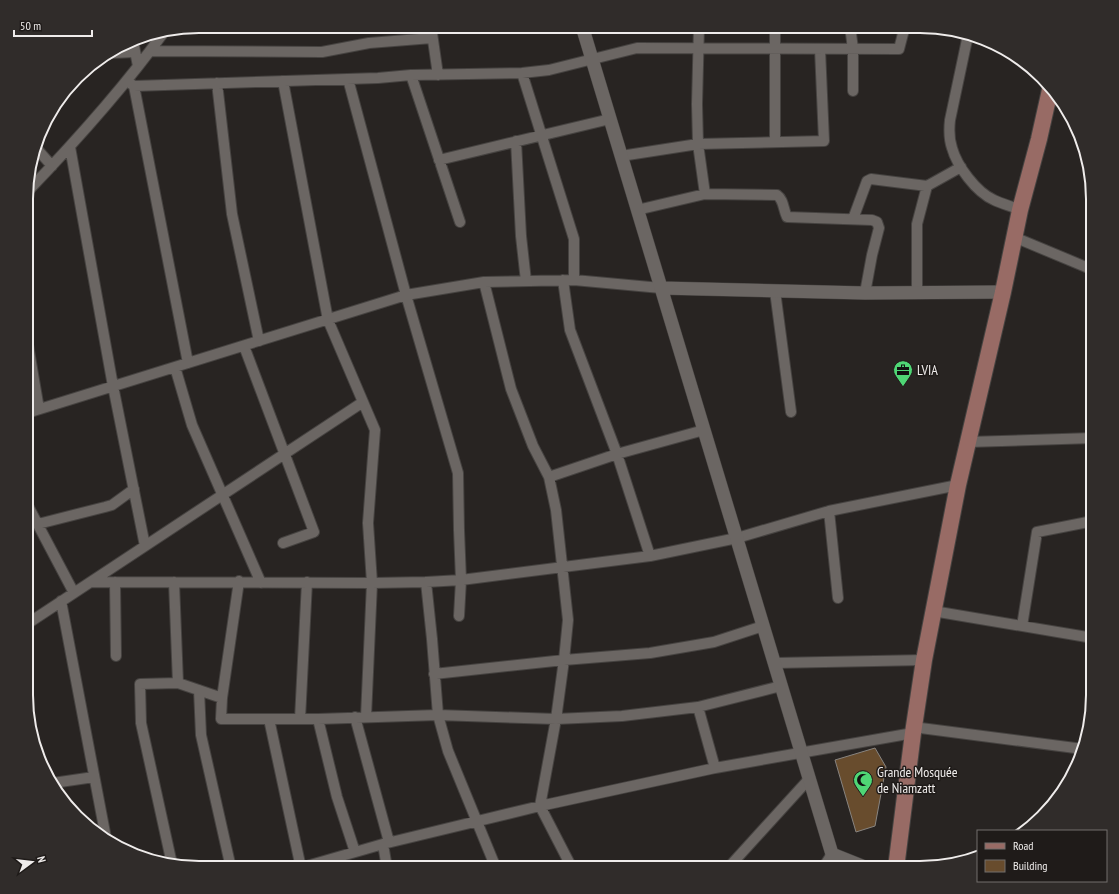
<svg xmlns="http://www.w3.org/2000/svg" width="1119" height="894" font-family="'PT Sans Narrow',sans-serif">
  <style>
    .building { fill: #684c2d; stroke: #888480 }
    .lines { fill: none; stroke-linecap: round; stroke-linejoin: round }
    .minor-casing { stroke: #464341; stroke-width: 12 }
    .tertiary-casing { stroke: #464341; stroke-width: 14 }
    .primary-casing { stroke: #464341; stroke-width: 18 }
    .minor { stroke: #6b6663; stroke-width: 10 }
    .tertiary { stroke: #6b6663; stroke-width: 13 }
    .primary { stroke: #986b65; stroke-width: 16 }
    .labels { text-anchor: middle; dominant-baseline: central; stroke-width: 3; stroke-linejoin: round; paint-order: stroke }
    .poi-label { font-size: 14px; fill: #efeceb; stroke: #1f1b19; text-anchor: start }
    .rim { fill: none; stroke: #efeceb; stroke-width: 2 }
  </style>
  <rect width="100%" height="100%" fill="#282422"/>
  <path class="building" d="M875 748 886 767 875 826 856 832 835 760Z"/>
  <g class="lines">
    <defs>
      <path id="minor" d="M431 26 438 75
        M699 26 697 104 698 144 705 194
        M850 26 853 49V91
        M968 35 950 120C949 129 949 139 952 148 957 166 976 192 994 200 1002 204 1011 206 1020 210
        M133 41 138 66
        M150 51 322 52 369 43 432 38
        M113 53 135 52
        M522 73 574 239V280
        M411 75 460 222
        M348 79 406 295 458 473 459 530 461 580 459 616
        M127 81 134 86 188 363
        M283 81 328 320 375 430 368 523 372 583 366 717
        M217 83 232 214 259 341
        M134 86 378 78 411 75 522 73 549 70 637 48 899 49 905 26
        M516 141 521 236 526 281
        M775 142V26
        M70 147 113 386 145 546
        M37 149 52 166
        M621 156 698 144 824 141 820 49
        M439 160 610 119
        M927 186 961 167
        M27 192C76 141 123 89 164 32
        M637 210 705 194 777 195C784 200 783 209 787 217L872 220 877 222 879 228 872 255 865 293
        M853 219 867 181 871 179 927 186 917 224V292
        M1014 237 1093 270
        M563 280 570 330 617 454 650 556
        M484 282 511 389 533 446 549 477 556 510 568 620 564 660 556 719 540 806 572 868
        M775 291 791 412
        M27 339 39 409
        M244 346 314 532 283 543
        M175 367 192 425 261 583
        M27 413 406 295 484 282 574 280 661 288
        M968 442 1093 438
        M549 477 617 454 704 430
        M27 504 74 593
        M829 511 838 598
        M38 524 105 507 112 505 134 489
        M239 581 222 698 221 719H318L438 715 556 719 622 716 698 707 781 686
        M91 582 372 583 426 582 461 580 650 556 737 538 829 511 958 485
        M115 582 116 656
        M174 582 178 683
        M426 582 432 639 438 715 448 751 496 868
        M61 601 106 838
        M933 611 1093 638
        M27 624 363 402
        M1022 626 1037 532 1093 521
        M775 663 924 660
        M434 674 564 660 650 653 714 642 763 626
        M199 690 201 735 231 868
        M698 707 715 768
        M355 717 389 842
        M269 719 301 868
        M300 719 307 582
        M318 719 337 797 355 852
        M913 727 1083 749
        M53 783 94 777
        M383 844 387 868
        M172 864 141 723 140 684 178 683 222 698
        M300 868 383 844 540 806 715 768 913 733
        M728 868 809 779
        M823 868 832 854"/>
      <path id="tertiary" d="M582 26 832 854 867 868
        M661 288 865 293 1003 292"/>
      <path id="primary" d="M896 868 913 733 924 660 958 485 1003 292 1020 210 1039 139 1050 90"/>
    </defs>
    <use href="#minor" class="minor-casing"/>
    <use href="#tertiary" class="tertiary-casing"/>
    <use href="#primary" class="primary-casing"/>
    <use href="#minor" class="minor"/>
    <use href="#tertiary" class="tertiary"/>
    <use href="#primary" class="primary"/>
  </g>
  <defs>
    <symbol id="office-pin" viewBox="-11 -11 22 30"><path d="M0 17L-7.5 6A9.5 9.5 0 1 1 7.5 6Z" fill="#4fd675" stroke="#1f1b19"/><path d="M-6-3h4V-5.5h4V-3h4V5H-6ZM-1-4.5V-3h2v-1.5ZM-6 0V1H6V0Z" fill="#111"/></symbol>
    <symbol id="mosque-pin" viewBox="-11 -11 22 30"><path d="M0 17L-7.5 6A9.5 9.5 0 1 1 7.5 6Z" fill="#4fd675" stroke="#1f1b19"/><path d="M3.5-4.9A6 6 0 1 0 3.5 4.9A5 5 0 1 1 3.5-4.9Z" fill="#111"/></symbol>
  </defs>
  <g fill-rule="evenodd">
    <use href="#office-pin" x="892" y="359" width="22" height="30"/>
    <use href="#mosque-pin" x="852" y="769" width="22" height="30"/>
  </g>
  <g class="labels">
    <g class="poi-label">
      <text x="917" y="370">LVIA</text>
      <text x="877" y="772">Grande Mosquée<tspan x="877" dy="16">de Niamzatt</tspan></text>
    </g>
  </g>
  <path d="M0 0H1119V894H0ZM199 33H920A166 166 0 0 1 1086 199V695A166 166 0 0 1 920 861H199A166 166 0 0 1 33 695V199A166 166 0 0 1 199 33Z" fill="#302c2a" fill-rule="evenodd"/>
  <path class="rim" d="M199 33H920A166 166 0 0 1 1086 199V695A166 166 0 0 1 920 861H199A166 166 0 0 1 33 695V199A166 166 0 0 1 199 33Z"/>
  <rect x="977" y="830" width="130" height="52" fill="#1f1b19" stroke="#726f6d"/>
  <rect x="985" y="843" width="20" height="6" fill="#986b65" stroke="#726f6d"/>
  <text x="1013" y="850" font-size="12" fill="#efeceb">Road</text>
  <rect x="985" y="860" width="20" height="12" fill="#684c2d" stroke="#726f6d"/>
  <text x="1013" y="870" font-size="12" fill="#efeceb">Building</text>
  <g transform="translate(32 862) rotate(75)" stroke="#1f1b19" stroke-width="3" paint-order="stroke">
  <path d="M0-3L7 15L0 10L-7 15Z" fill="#efeceb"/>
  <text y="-6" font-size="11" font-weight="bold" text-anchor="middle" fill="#efeceb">N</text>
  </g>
  <path d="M14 30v6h78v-6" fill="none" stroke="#efeceb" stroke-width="2"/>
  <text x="20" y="30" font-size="12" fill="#efeceb" stroke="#1f1b19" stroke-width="3" paint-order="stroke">50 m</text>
</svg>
